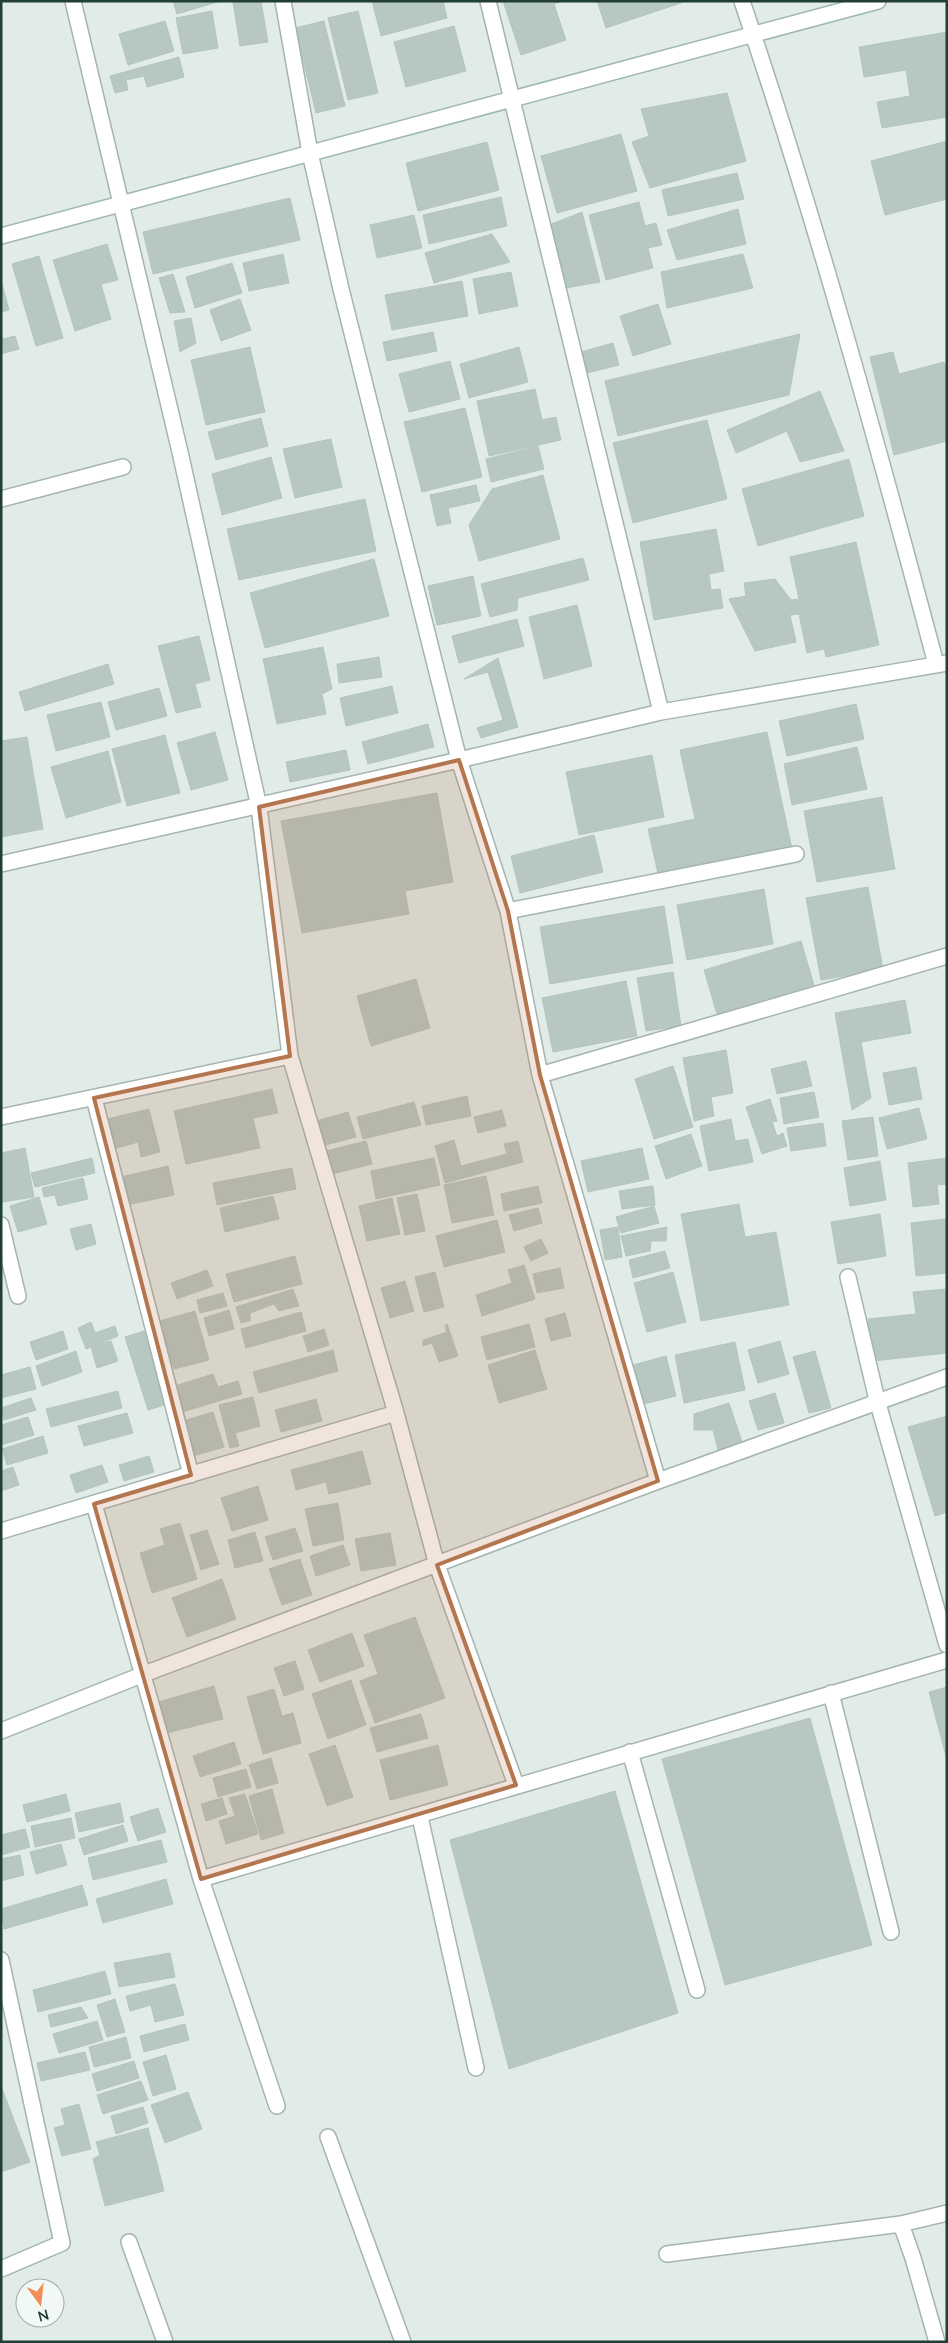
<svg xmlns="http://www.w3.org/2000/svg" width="948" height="2343" font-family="Lato,sans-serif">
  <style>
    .building { fill: #b7c7c1; stroke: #b4c5c0 }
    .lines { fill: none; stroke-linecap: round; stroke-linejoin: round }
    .street-casing { stroke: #a4b4b0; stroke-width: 18 }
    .secondary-casing { stroke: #9fb8b1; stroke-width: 18 }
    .street { stroke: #fff; stroke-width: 15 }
    .secondary { stroke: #fff; stroke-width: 15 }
    .marked { fill: #b4764f; fill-opacity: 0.2; stroke: #b4764f; stroke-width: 4; stroke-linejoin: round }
  </style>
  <rect width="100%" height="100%" fill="#e1ece8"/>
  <path class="building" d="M173 1H221L177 14Z
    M261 1 268 42 240 46 233 2Z
    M372 1H443L447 18 381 36Z
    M503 1H563L554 4 566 40 521 55Z
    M597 1H680L681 3 606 28Z
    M212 11 218 48 183 54 176 18Z
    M358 11 378 93 348 100 328 18Z
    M165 21 174 51 128 65 119 34Z
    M324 21 345 106 316 113 295 28Z
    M454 26 466 71 406 87 394 42Z
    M947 32V117L882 128 877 102 910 96 906 70 864 77 859 47Z
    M179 57 184 77 147 87 144 76 126 80 128 90 115 93 110 76Z
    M727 93 746 161 650 188 632 142 649 136 641 109Z
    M621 134 637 191 557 213 541 156Z
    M947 141V199L885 215 871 161Z
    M487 142 499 190 418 211 406 163Z
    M737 173 744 199 668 216 662 190Z
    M501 197 507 226 429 244 423 215Z
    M290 198 300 240 153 274 143 232Z
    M639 202 645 226 656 223 662 245 648 248 653 268 606 280 589 215Z
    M738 209 746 244 677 260 667 230Z
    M582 212 600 282 566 288 549 225Z
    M414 215 422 248 377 258 370 225Z
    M492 234 510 262 434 283 425 253Z
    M107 244 118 280 101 284 111 319 75 331 53 260Z
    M283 254 289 283 249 291 243 263Z
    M743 254 753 288 667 308 661 272Z
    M39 256 63 338 36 346 12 264Z
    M232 263 242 293 195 308 186 277Z
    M511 272 518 306 479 314 473 279Z
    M173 274 185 312 170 313 159 278Z
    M1 280 9 310 1 312Z
    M462 281 468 316 392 330 385 295Z
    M240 299 251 330 221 341 210 310Z
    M658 304 671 344 633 356 620 316Z
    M191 318 196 343 180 352 174 321Z
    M433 332 437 351 387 361 383 342Z
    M1 333 3 339 15 336 19 349 1 354Z
    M800 334 789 395 618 436 605 381Z
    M613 343 619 365 587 373 581 352Z
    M250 347 265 412 206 425 191 360Z
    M519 347 528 382 469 398 460 364Z
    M893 352 899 374 944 362 947 373V441L894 455 870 357Z
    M450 361 460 399 409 412 399 374Z
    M535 389 542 420 556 417 561 440 489 456 477 401Z
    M820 391 844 451 800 462 787 431 736 453 727 430Z
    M465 408 482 477 422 492 404 422Z
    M261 418 268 446 216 460 208 432Z
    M707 420 727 499 633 523 613 443Z
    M331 439 342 487 295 498 283 449Z
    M538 446 544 469 491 482 486 459Z
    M271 457 282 498 222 515 212 474Z
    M849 459 864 516 758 546 742 489Z
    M543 475 560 539 479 561 469 525 492 489Z
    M476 485 480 501 448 508 451 523 437 526 430 495Z
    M365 499 376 551 239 580 227 529Z
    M716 529 724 571 709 574 711 590 720 589 723 608 654 620 640 542Z
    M856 542 879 645 826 657 824 649 807 653 799 614 790 615 796 642 755 651 729 599 746 596 744 583 775 579 791 600 799 599 790 557Z
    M583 558 589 580 518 598 517 610 490 617 481 584Z
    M374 559 389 616 265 648 250 593Z
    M473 576 481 616 437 625 428 586Z
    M577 605 592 666 544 679 529 617Z
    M517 619 524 646 459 663 452 636Z
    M199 636 210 680 195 684 201 707 176 713 158 646Z
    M323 647 332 689 322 694 326 714 277 724 263 659Z
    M379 657 382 677 339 683 337 664Z
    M498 658 518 727 481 738 477 728 503 720 488 672 464 679Z
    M108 664 114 684 25 711 19 692Z
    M392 686 398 713 346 726 340 698Z
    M159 688 167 716 116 730 108 702Z
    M101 702 110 737 56 751 47 715Z
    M856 704 864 739 787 756 779 721Z
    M428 724 434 747 368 764 362 742Z
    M215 732 228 780 191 790 177 743Z
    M767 732 792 849 659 878 648 829 695 819 680 750Z
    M165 735 180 793 127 806 112 749Z
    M27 737 43 829 1 837V741Z
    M857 747 867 789 792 805 784 764Z
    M346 750 350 770 290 782 286 762Z
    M108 751 121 802 66 818 51 767Z
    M652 755 664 817 579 835 566 772Z
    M437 793 453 882 405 891 409 914 302 933 281 821Z
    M882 797 895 869 817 882 804 811Z
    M594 835 603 872 520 893 511 856Z
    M868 887 883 969 821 980 806 898Z
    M764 889 773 944 687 960 677 905Z
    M664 906 673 963 550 984 540 927Z
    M801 941 814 985 717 1014 704 970Z
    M673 972 681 1026 646 1031 637 978Z
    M416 979 430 1028 371 1046 357 996Z
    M626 981 637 1036 553 1052 542 998Z
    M905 1000 911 1033 861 1042 871 1098 852 1110 835 1013Z
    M726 1050 733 1093 711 1097 714 1116 694 1121 683 1058Z
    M806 1061 812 1086 777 1094 771 1069Z
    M673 1066 693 1127 654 1139 635 1079Z
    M916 1067 922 1099 889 1105 883 1073Z
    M272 1089 278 1113 253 1118 260 1148 186 1164 174 1111Z
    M814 1092 819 1117 784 1124 780 1098Z
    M467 1096 471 1116 426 1125 422 1106Z
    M770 1099 777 1121 772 1122 777 1136 783 1133 787 1146 762 1154 746 1107Z
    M414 1102 421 1125 363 1139 357 1117Z
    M919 1108 927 1139 887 1149 879 1118Z
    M149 1109 160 1152 141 1157 138 1142 110 1150 103 1120Z
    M502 1110 506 1126 478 1133 474 1117Z
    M348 1112 356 1137 322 1146 316 1121Z
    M873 1117 878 1156 848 1160 842 1121Z
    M731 1119 735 1141 748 1139 753 1162 709 1171 700 1126Z
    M823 1123 826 1146 791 1151 787 1128Z
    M691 1134 702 1166 666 1179 655 1146Z
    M454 1140 461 1166 507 1154 504 1144 518 1141 523 1162 445 1183 435 1146Z
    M366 1141 372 1164 332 1174 326 1151Z
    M25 1148 34 1197 2 1202 1 1153Z
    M642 1148 649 1179 588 1192 581 1161Z
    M92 1158 95 1173 35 1187 31 1173Z
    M434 1158 440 1185 376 1199 371 1171Z
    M947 1158V1184L937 1185 939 1204 913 1207 908 1163Z
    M880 1161 886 1200 850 1206 844 1168Z
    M168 1166 174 1195 127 1205 121 1177Z
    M292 1168 296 1189 217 1205 213 1183Z
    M486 1176 494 1215 452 1223 444 1185Z
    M83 1178 88 1199 58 1206 55 1195 44 1197 42 1188Z
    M538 1186 542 1203 504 1211 501 1194Z
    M653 1186 655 1205 622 1209 619 1191Z
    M417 1194 425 1231 405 1235 397 1198Z
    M273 1196 279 1219 225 1232 220 1208Z
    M39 1197 47 1224 18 1232 10 1206Z
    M392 1198 400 1234 367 1241 359 1206Z
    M739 1204 745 1237 776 1232 789 1305 701 1321 681 1214Z
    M654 1206 659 1223 621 1233 616 1217Z
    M538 1208 542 1223 514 1231 509 1215Z
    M880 1214 886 1256 838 1264 831 1222Z
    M945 1219 947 1273 916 1276 911 1223Z
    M497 1220 505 1252 444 1267 436 1236Z
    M91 1224 96 1244 76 1250 70 1229Z
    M618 1227 622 1257 605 1260 600 1230Z
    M667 1227 666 1241H651L650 1251 626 1256 621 1236Z
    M541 1239 548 1253 531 1261 524 1247Z
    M665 1251 670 1268 633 1278 629 1260Z
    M295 1256 302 1284 234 1302 226 1274Z
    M524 1265 535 1299 482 1316 476 1295 512 1283 508 1270Z
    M560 1268 564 1288 537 1293 533 1274Z
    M207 1270 213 1286 177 1299 171 1283Z
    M435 1272 444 1307 424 1312 415 1277Z
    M673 1272 686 1322 647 1332 634 1283Z
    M405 1281 414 1311 390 1318 381 1288Z
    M293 1289 299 1306 279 1311 274 1304 250 1313V1321L241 1323 236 1307Z
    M947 1289V1353L873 1361 868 1319 916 1314 913 1292Z
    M223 1293 227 1306 200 1313 197 1300Z
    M229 1310 234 1329 209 1336 204 1318Z
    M195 1311 209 1360 174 1369 160 1321Z
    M301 1312 306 1331 246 1348 241 1329Z
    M565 1313 571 1336 551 1341 545 1319Z
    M91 1322 95 1333 115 1326 118 1336 86 1349 78 1328Z
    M447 1324 458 1356 439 1362 432 1343 423 1346V1340L447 1332 445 1326Z
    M529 1324 535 1347 487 1360 481 1337Z
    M324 1329 329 1345 308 1352 303 1336Z
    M63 1331 68 1349 36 1360 30 1342Z
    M144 1331 168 1404 148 1410 125 1337Z
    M111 1341 118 1361 97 1368 91 1347Z
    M780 1341 789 1374 758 1383 748 1350Z
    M735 1342 745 1390 684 1403 675 1355Z
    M333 1350 338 1371 259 1393 253 1372Z
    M535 1350 547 1389 499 1403 488 1365Z
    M76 1351 82 1372 42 1386 36 1366Z
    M815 1351 831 1408 809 1413 793 1357Z
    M666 1356 676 1396 644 1404 633 1365Z
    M30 1367 36 1389 1 1398V1375Z
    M213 1374 218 1387 238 1381 242 1394 182 1412 175 1386Z
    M118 1391 122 1408 51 1427 46 1409Z
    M775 1393 784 1423 758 1430 749 1401Z
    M253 1397 260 1426 235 1433 239 1446 230 1448 219 1405Z
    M31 1398 36 1410 4 1420 1 1408Z
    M316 1399 322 1421 281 1432 275 1410Z
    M729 1403 742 1442 718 1450 713 1430H694V1414Z
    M213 1412 224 1447 190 1457 180 1422Z
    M127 1413 133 1433 84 1446 78 1426Z
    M947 1416V1512L935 1516 908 1427Z
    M28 1417 34 1435 1 1445V1425Z
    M43 1436 48 1453 7 1465 2 1449Z
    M362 1451 371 1484 329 1494 326 1482 296 1490 291 1470Z
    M149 1456 154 1472 124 1481 119 1465Z
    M102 1465 108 1482 76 1493 70 1475Z
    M13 1467 19 1485 1 1491V1471Z
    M258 1486 268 1520 232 1531 221 1498Z
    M338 1503 344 1540 313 1546 305 1509Z
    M180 1523 197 1579 152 1593 140 1553 165 1545 160 1529Z
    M295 1528 303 1551 273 1560 265 1537Z
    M207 1530 219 1564 201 1570 190 1535Z
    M255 1532 263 1561 235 1568 228 1540Z
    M390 1533 396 1565 361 1571 355 1539Z
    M343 1545 350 1565 316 1576 310 1556Z
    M300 1559 312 1595 282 1605 269 1569Z
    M222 1579 236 1619 187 1637 172 1598Z
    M415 1617 445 1698 375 1723 360 1681 378 1674 364 1635Z
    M352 1633 364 1666 320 1682 308 1650Z
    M295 1661 304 1689 284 1696 274 1668Z
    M351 1680 366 1725 328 1739 312 1694Z
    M214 1686 223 1719 167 1733 158 1702Z
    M947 1687V1760L929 1692Z
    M274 1689 282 1716 293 1713 301 1743 263 1754 247 1697Z
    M421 1714 428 1738 377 1752 370 1728Z
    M810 1718 872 1945 725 1985 662 1759Z
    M234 1742 241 1764 200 1777 193 1756Z
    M335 1745 353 1797 327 1806 309 1754Z
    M438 1745 448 1785 390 1800 380 1760Z
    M271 1758 278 1783 257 1789 249 1765Z
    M246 1769 251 1787 218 1797 213 1778Z
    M272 1789 284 1833 261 1840 249 1796Z
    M615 1791 678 2013 509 2069 450 1840Z
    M66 1794 70 1811 27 1822 23 1805Z
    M245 1794 258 1834 226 1844 219 1821 235 1816 229 1798Z
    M222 1798 227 1814 206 1821 201 1804Z
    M120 1803 124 1822 79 1832 75 1813Z
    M158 1808 166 1832 138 1841 130 1817Z
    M71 1818 75 1838 35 1847 31 1826Z
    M123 1825 128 1841 84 1855 79 1839Z
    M25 1829 30 1847 1 1855V1835Z
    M161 1840 167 1862 93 1880 88 1858Z
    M61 1844 67 1865 36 1874 30 1852Z
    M20 1855 24 1875 1 1881V1859Z
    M166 1879 173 1904 103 1923 96 1899Z
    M82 1885 88 1905 4 1929 1 1909Z
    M170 1953 175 1977 119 1987 114 1963Z
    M105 1971 111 1994 38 2012 33 1990Z
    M175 1984 184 2015 155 2022 151 2005 130 2011 126 1996Z
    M115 1999 125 2032 107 2037 97 2005Z
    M81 2007 88 2018 51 2027 48 2015Z
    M97 2021 103 2040 59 2053 53 2034Z
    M185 2024 189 2040 144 2052 140 2036Z
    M126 2037 131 2058 94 2067 89 2047Z
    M85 2052 90 2070 41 2081 37 2063Z
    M166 2055 176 2089 153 2096 143 2062Z
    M134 2061 139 2078 97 2091 92 2074Z
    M141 2081 148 2100 103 2114 97 2095Z
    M1 2086 30 2162 1 2172Z
    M188 2092 202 2129 165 2143 151 2105Z
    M79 2104 91 2149 62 2156 54 2128 65 2125 61 2109Z
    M143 2107 148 2123 116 2134 111 2116Z
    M148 2128 164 2191 105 2206 93 2159 100 2155 96 2142Z"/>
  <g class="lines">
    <defs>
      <path id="street" d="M73 1 180 452 259 807 290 1056
        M283 1 310 153 341 289 459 760 508 911 540 1075 658 1481
        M488 1 661 712
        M742 1C816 220 877 442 936 664
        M1 499 123 467
        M1 864 459 760 661 712 947 663
        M508 911 796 854
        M540 1075 947 956
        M94 1098 191 1475
        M1 1117 290 1056 396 1413 437 1565 516 1785
        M1 1225 18 1296
        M848 1277 877 1400 947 1645
        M94 1504 201 1879 277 2106
        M1 1531 396 1413
        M831 1693 891 1932
        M1 1731 144 1674 658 1481 947 1377
        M630 1752 697 1990
        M420 1817 476 2068
        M201 1879C450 1808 698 1732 947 1660
        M1 1960 62 2243 1 2269
        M328 2137 403 2342
        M901 2224 913 2258 937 2342
        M129 2242 165 2342
        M667 2254 901 2224 947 2213"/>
      <path id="secondary" d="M1 236 878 1"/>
    </defs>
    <use href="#street" class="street-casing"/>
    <use href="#secondary" class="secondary-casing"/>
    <use href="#street" class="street"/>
    <use href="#secondary" class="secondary"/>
  </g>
  <path class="marked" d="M459 760 508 911 540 1075 658 1481 437 1565 516 1785 201 1879 94 1504 191 1475 94 1098 290 1056 259 807Z"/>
  <rect width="948" height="2343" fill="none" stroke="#213d38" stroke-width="5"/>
  <g transform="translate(40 2303) rotate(165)"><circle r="24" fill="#f2f8f6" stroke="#9eadaa"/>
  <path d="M0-4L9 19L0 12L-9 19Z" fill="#f38e59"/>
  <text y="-8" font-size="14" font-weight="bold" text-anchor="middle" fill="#213d38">N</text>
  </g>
</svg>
